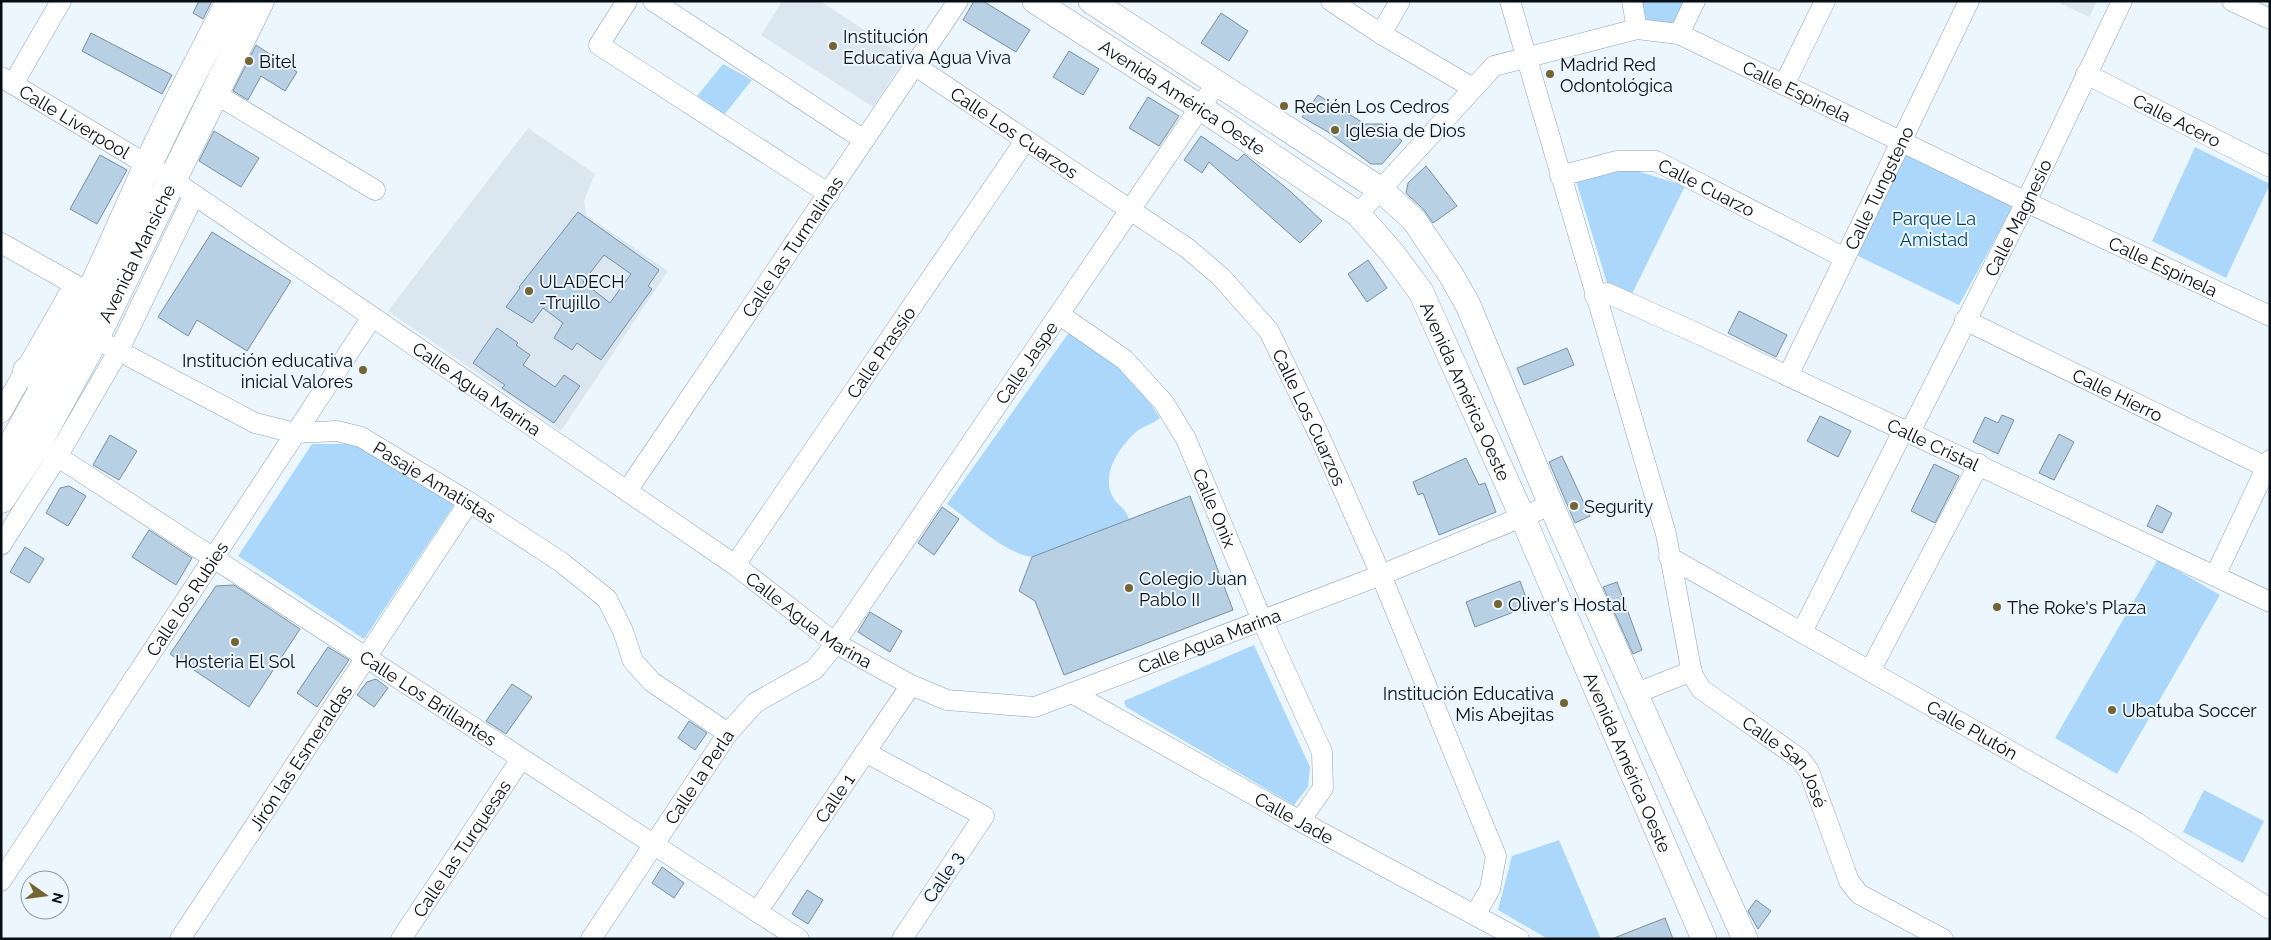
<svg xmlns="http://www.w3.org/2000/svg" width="2271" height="940" font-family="Raleway,sans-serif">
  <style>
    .built { fill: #dae7f1 }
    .green { fill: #abd7fa }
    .building { fill: #b8d0e4; stroke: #788fa1; fill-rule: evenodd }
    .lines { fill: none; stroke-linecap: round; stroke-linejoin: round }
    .minor-casing { stroke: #8ca4b6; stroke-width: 21 }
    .major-casing { stroke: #8ca4b6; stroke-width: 26 }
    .highway-casing { stroke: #8ca4b6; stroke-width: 29 }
    .minor { stroke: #fff; stroke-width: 20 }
    .major { stroke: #fff; stroke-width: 25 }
    .highway { stroke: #fff; stroke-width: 28 }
    .poi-dot { fill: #746432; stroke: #ecf6fe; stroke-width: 2 }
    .labels { text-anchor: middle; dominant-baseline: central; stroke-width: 4; stroke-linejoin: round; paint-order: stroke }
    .poi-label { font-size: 18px; fill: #060e15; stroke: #ecf6fe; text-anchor: start }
    .street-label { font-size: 18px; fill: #060e15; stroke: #ecf6fe }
    .park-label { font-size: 18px; fill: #03446a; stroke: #ecf6fe }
  </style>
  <rect width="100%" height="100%" fill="#ecf6fe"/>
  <path class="built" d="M782 1H820L906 57 873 107 761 35Z
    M2055 1H2097L2089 17Z
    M528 128 595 174 584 200 586 215 668 271 561 431 388 311Z"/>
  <path class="green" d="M1632 1H1695L1679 34 1637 29Z
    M723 64 752 80 724 115 697 96Z
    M2195 147 2270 184 2226 278 2152 241Z
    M1906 149 2015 203 1959 305 1856 255Z
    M1634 170 1685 186 1632 294 1607 283 1576 181 1606 173Z
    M1070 331 1111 360 1150 403 1160 418C1153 424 1143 426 1136 432 1120 446 1100 475 1113 497 1117 506 1124 505 1129 519 1107 529 1058 557 1036 557 1010 558 968 519 947 504Z
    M312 444H365L456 502 364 639 238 556Z
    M2158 559 2220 595 2117 774 2055 738Z
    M1254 645 1310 767 1308 787 1294 805 1126 707 1124 701Z
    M2204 790 2264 821 2243 863 2183 832Z
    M1559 840 1601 939H1548L1498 910 1512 856Z"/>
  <path class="building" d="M199 1H212L203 19 193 13Z
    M974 1H983L1030 30 1016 52 963 20Z
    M1221 13 1248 31 1229 61 1201 43Z
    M91 33 172 75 162 94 82 51Z
    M256 45 297 72 285 91 261 76 248 100 233 91Z
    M1069 51 1099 69 1083 95 1053 77Z
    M1318 95 1365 124H1382L1402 141 1382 164H1371L1328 132 1302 117Z
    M1148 97 1179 116 1159 146 1129 128Z
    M214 131 259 158 241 187 199 161Z
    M1201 136 1237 161 1244 154 1290 191 1322 221 1300 243 1209 162 1202 173 1184 160Z
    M100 155 127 170 97 224 70 209Z
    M1426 166 1457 206 1433 223 1424 210 1406 193 1408 183Z
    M578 212 659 270 648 286 652 289 601 360 577 343 572 350 554 338 563 323 543 308 532 323 506 307 520 288 519 287ZM604 255 631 274 610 303 583 282Z
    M212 232 291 281 247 351 197 320 188 336 158 317Z
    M1368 260 1387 288 1367 302 1348 274Z
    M1739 311 1787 335 1776 357 1728 333Z
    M497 328 518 343 516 345 530 355 523 365 555 387 564 375 580 386 554 423 502 388 505 385 473 363Z
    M1567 348 1574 365 1524 385 1517 368Z
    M2002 415 2014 420 1998 454 1973 442 1985 417 1998 423Z
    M1820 416 1851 431 1838 457 1807 441Z
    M2059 434 2074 442 2054 480 2039 473Z
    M110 435 137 451 119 480 93 465Z
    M1562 456 1590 516 1575 523 1549 462Z
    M1466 458 1479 485 1485 483 1496 512 1439 535 1423 493 1418 495 1413 482Z
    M1934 464 1959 476 1935 523 1911 511Z
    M69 486 86 496 68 526 46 513 60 488Z
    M1190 496 1233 610 1064 675 1035 601 1019 591 1032 557Z
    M2157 505 2172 513 2162 533 2147 526Z
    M942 507 959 519 934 555 918 543Z
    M149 530 192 558 176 585 132 557Z
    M25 547 44 559 29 583 10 572Z
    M1520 581 1529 606 1475 627 1466 602Z
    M1617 582 1642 650 1633 654 1603 587Z
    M234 585 300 629 249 707 170 654 216 586Z
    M870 612 902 631 890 652 858 632Z
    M328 647 349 660 317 707 297 693Z
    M376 679 388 688 374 707 357 695 367 682Z
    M512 684 532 697 506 734 486 721Z
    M689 721 707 733 695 750 678 738Z
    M662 867 684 883 674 898 652 883Z
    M807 890 823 900 808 924 792 914Z
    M1756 900 1771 911 1758 929 1748 911Z
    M1665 918 1673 939H1614V938Z"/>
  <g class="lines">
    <defs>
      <g id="minor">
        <path d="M627 1 599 45 829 194"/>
        <path d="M653 1 864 140"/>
        <path d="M1331 1 1381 34 1473 88"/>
        <path id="s1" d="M1510 1 1666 534 1692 674 1701 689 1800 759 1809 771 1849 881 1859 894 1943 939"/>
        <path d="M1632 1 1637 29"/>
        <path d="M2232 1 2270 19"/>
        <path d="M1381 34 1400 1"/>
        <path d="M1679 34 1695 1"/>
        <path id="s2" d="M914 65 1187 248 1221 277 1269 331 1319 435 1381 575 1496 856 1490 889 1475 915"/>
        <path id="s3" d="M2086 74 2270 167"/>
        <path id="s4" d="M1 77 171 179 735 565 835 643 911 685 947 700 1035 707 1381 575 1551 505"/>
        <path d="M13 84 61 1"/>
        <path d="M1784 85 1825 1"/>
        <path d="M214 93 375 190"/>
        <path id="s5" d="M1560 176 1617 161H1656L1845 258"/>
        <path id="s6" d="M1358 214 1494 66 1637 29 1679 34 2026 202 2270 316"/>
        <path d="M1 243 84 290"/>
        <path id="s7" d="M1595 296 1607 293 1692 331 2270 602"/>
        <path id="s8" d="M1060 315 1125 360 1164 403 1186 439 1262 620 1322 752 1323 788 1300 821"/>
        <path id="s9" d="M1965 320 2270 469"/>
        <path id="s10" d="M83 332 255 423 295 433 337 431 361 437 469 502 561 562 607 599 623 631 633 661 652 682 728 733"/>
        <path id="s11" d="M1788 376 1969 1"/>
        <path d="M1 413 74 285"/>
        <path id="s12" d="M1910 432 2026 202 2122 1"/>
        <path id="s13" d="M26 436 799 939"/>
        <path id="s14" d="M627 491 958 1"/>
        <path d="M1 545 57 457 119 350 194 195"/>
        <path id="s15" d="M1669 557 2137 823 2270 909"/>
        <path id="s16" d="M735 565 1025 141"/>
        <path d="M2215 576 2270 460"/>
        <path d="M1802 632 1904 429"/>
        <path d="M1870 671 1979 464"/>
        <path id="s17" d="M1072 693 1300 821 1519 939"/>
        <path d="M1634 694 1692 671"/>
        <path d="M865 752 984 816 902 939"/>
        <path id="s18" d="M1 881 372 317"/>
        <path id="s19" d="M757 912 911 685"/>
        <path id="s20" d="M180 939 469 502"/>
        <path id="s21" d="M401 939 521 759"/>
        <path id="s22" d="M591 939 728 733 755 703 815 669 828 653 1216 84"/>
      </g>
      <g id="major">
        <path id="s23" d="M1035 1 1201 108 1358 214 1393 254 1421 292 1522 516 1704 939"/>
        <path d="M1091 1 1381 190 1414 220 1451 275 1468 305 1551 505 1745 939"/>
      </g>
      <g id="highway">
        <path d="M27 371 47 382"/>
        <path d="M1 463C59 369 102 268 147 167 172 111 202 57 230 1"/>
        <path id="s24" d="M1 499 37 444 95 338 260 1"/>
      </g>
    </defs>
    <use href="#minor" class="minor-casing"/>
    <use href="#major" class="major-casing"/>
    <use href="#highway" class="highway-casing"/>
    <use href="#minor" class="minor"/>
    <use href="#major" class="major"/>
    <use href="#highway" class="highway"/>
  </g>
  <g class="poi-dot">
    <circle cx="833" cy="46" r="5"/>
    <circle cx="249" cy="61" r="5"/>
    <circle cx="1550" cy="74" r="5"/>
    <circle cx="1284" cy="106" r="5"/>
    <circle cx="1335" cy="130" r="5"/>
    <circle cx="529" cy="291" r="5"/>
    <circle cx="363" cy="370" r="5"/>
    <circle cx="1574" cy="506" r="5"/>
    <circle cx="1129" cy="588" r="5"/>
    <circle cx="1498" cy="604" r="5"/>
    <circle cx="1997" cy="607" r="5"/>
    <circle cx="235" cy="642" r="5"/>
    <circle cx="1564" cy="703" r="5"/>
    <circle cx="2112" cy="710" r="5"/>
  </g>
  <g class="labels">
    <g class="poi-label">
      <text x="843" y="36">Institución<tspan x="843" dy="21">Educativa Agua Viva</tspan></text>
      <text x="259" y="61">Bitel</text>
      <text x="1560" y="64">Madrid Red<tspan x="1560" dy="21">Odontológica</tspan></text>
      <text x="1294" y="106">Recién Los Cedros</text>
      <text x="1345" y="130">Iglesia de Dios</text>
      <text x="539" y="281">ULADECH<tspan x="539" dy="21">-Trujillo</tspan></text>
      <text x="353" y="360" text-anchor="end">Institución educativa<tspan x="353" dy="21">inicial Valores</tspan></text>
      <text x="1584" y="506">Segurity</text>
      <text x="1139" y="578">Colegio Juan<tspan x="1139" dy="21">Pablo II</tspan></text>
      <text x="1508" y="604">Oliver's Hostal</text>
      <text x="2007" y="607">The Roke's Plaza</text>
      <text x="235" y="661" text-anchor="middle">Hosteria El Sol</text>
      <text x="1554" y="693" text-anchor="end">Institución Educativa<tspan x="1554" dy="21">Mis Abejitas</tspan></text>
      <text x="2122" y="710">Ubatuba Soccer</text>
    </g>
    <g class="street-label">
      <text stroke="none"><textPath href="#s6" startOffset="522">Calle Espinela</textPath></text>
      <text stroke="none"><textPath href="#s23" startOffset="176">Avenida América Oeste</textPath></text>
      <text stroke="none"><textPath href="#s3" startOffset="102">Calle Acero</textPath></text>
      <text stroke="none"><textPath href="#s4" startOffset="86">Calle Liverpool</textPath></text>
      <text stroke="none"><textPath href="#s2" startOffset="121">Calle Los Cuarzos</textPath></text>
      <text stroke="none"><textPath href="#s5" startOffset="155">Calle Cuarzo</textPath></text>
      <text stroke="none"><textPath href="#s11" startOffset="209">Calle Tungsteno</textPath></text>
      <text stroke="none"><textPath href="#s12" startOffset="240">Calle Magnesio</textPath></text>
      <text stroke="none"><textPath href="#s14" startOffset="295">Calle las Turmalinas</textPath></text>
      <text stroke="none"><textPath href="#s24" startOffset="281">Avenida Mansiche</textPath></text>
      <text stroke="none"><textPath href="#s6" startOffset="928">Calle Espinela</textPath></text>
      <text stroke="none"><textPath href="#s16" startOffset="258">Calle Prassio</textPath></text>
      <text stroke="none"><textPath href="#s22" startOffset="729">Calle Jaspe</textPath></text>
      <text stroke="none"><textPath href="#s4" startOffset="569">Calle Agua Marina</textPath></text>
      <text stroke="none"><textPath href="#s23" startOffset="596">Avenida América Oeste</textPath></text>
      <text stroke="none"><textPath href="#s9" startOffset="170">Calle Hierro</textPath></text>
      <text stroke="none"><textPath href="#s2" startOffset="541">Calle Los Cuarzos</textPath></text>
      <text stroke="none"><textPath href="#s7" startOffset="372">Calle Cristal</textPath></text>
      <text stroke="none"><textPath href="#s10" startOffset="389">Pasaje Amatistas</textPath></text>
      <text stroke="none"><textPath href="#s8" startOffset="254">Calle Onix</textPath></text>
      <text stroke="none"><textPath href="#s18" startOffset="338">Calle los Rubies</textPath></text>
      <text stroke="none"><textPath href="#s4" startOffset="974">Calle Agua Marina</textPath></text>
      <text stroke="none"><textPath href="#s4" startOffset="1409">Calle Agua Marina</textPath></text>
      <text stroke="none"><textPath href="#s13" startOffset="480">Calle Los Brillantes</textPath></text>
      <text stroke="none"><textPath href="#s15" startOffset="349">Calle Plutón</textPath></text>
      <text stroke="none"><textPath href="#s20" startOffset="218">Jirón las Esmeraldas</textPath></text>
      <text stroke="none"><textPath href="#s23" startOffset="1001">Avenida América Oeste</textPath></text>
      <text stroke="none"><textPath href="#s1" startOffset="829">Calle San José</textPath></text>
      <text stroke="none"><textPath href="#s22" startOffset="195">Calle la Perla</textPath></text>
      <text stroke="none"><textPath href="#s19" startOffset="138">Calle 1</textPath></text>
      <text stroke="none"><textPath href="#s17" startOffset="255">Calle Jade</textPath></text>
      <text stroke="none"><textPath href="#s21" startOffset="109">Calle las Turquesas</textPath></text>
      <text transform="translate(943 877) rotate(-56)">Calle 3</text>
    </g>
    <g class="park-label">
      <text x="1934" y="218">Parque La<tspan x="1934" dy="21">Amistad</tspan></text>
    </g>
  </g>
  <rect width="2271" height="940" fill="none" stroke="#060e15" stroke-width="5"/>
  <g transform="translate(45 895) rotate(104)"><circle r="24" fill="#ecf6fe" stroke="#9099a1"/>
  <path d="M0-4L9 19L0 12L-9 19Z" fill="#746432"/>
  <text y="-8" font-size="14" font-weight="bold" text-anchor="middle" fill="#060e15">N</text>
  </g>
</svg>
